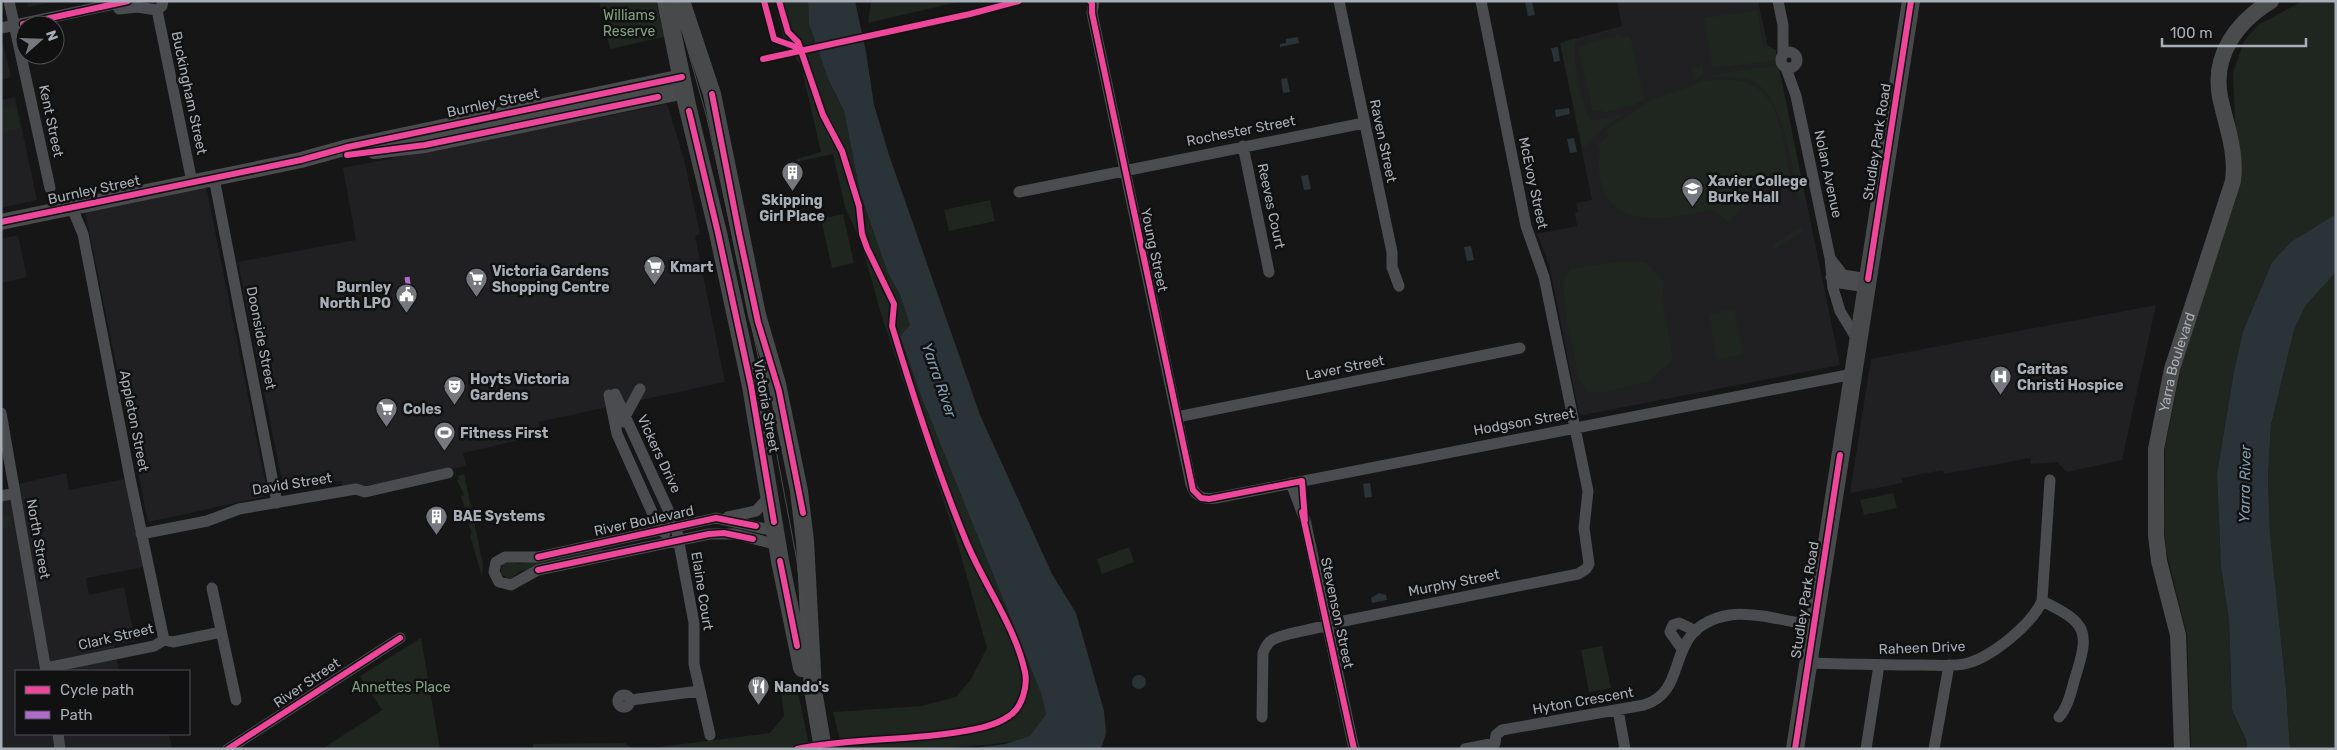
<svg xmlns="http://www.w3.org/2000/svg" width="2337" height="750" font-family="Rubik,sans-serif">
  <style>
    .built { fill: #202022 }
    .green { fill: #1f251f }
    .water { fill: #2a3338 }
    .pier { fill: #161617 }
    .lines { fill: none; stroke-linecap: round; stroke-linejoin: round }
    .street { stroke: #4b4c4f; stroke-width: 11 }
    .secondary { stroke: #4a4b4d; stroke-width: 16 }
    .primary { stroke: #48494b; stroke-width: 18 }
    .tram { stroke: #4b4c4e; stroke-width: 1 }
    .quiet { stroke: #b06ccc; stroke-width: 5; stroke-dasharray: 10 5; stroke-linecap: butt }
    .cycleway-casing { stroke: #111112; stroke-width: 9 }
    .cycleway { stroke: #ed469a; stroke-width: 6 }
    .labels { text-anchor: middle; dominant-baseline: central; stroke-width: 5; stroke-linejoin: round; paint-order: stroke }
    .park-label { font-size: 14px; fill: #81a180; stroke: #111112 }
    .street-label { font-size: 14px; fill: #a8aeb7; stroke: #111112 }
    .poi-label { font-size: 14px; font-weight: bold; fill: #a8aeb7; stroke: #111112; text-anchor: start }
    .water-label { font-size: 15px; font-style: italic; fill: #819eb0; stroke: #111112 }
  </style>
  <rect width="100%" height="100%" fill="#161617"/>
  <path class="built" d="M27 1H59L28 7Z
    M1617 1H1758L1768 46 1776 50V54L1840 365 1583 415 1579 414 1549 264 1537 234 1577 226 1575 213 1578 212 1576 203 1592 200 1560 43 1622 26Z
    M3 44 11 77 1 80V45Z
    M15 97 37 200 1 208V100Z
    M667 104 684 159 700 234 695 236 725 382 538 422 541 435 463 453 466 466 343 490 341 481 284 491 238 262 356 240 343 168Z
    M206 186 268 496 148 522 85 211Z
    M18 235 27 277 1 283V239Z
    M2156 305 2122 460 2067 472 2057 462 2031 464 2030 458 1944 474 1943 470 1902 478 1903 483 1850 493 1871 359Z
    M66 473 69 490 130 478 149 566 86 578 89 595 124 587 135 641 114 645 119 671H16V734H169L172 749H1V496L14 485Z"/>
  <path class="green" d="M599 1H656L664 37 610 49Z
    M775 1H808L809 24 828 79 844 111 860 194 887 271 900 295 910 325 900 336 921 396 1041 692 1046 714C1042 721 1037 731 1030 736 1003 750 879 749 842 749L833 712 922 706 956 697 971 679 987 648 957 542 882 317 861 243 845 207 833 154 797 162 796 159 821 152 801 66 784 41Z
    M871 1H962L868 23Z
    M2303 1H2336V214L2292 241 2272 262 2243 331 2234 371 2217 474 2221 568 2229 620 2232 710 2246 741 2247 749H2191L2187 635 2166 550 2164 526 2165 447 2180 371 2238 187 2233 73 2244 41 2258 25Z
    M1757 10 1763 44 1776 50V60L1716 68 1710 66 1712 65 1704 18Z
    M1620 35 1621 38 1630 36 1645 101 1636 103V105L1603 113 1602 110 1593 112 1578 47 1587 46 1586 43Z
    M1576 38C1572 60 1580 102 1591 121L1623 114 1597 134 1583 149 1560 43Z
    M1703 64 1704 73 1694 81 1691 66 1698 68Z
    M1777 66 1780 72 1806 202 1800 199 1797 193C1792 165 1781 89 1750 80 1739 76 1724 78 1712 77V75L1747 69Z
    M1700 81C1716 80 1736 78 1750 84 1782 98 1784 148 1790 177L1750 187 1742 206 1729 223 1714 210C1678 217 1612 233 1601 182 1600 177 1598 171 1598 167 1597 159 1602 151 1597 145L1609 135 1606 130 1650 100 1695 85Z
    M15 106 20 128 1 133V109Z
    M990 200 995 221 949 231 944 210Z
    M843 214 854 263 832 268 821 219Z
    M1801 227 1804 230 1775 249 1772 245Z
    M1623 261 1645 262 1659 275 1664 283 1662 299 1673 359C1666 367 1657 372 1651 381L1605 392 1588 393 1579 380 1565 309 1563 280 1571 269Z
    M2336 272V749H2290L2286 688 2270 535 2268 478 2271 425 2294 330 2306 305Z
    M1734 309 1743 354 1717 360 1709 314Z
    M464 474 483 564 482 577 470 535 472 533 468 523 469 521 461 496 464 495 457 480 459 479 458 476Z
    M1893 493 1897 508 1864 515 1860 500Z
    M11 515 12 527 1 529V517Z
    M1129 547 1134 562 1102 574 1097 559Z
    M600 548 603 550 601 553 519 572 510 579 501 574 502 564 508 562 519 564Z
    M421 638 440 749H322L382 710 360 676Z
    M1602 646 1611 688 1589 692 1581 650Z
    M797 688 810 749H642L770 733 784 716 781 692Z
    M625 743 633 749H533V744Z"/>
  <path class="water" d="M808 1H855L866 52 874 105 889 155 980 415 1052 574 1076 613 1104 711 1106 733 1101 749H967L1005 744 1030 736 1046 714 1041 693 921 396 900 336 910 325 900 295 887 271 860 193 844 111 828 79 809 24Z
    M1532 1 1535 15 1528 16 1525 2Z
    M1298 37 1299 43 1280 47V44L1286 43V39Z
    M1558 47 1560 61 1554 62 1551 48Z
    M1287 78 1290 92 1283 93 1281 79Z
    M1569 108 1570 114 1556 117 1555 110Z
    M1574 138 1577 152 1570 153 1567 139Z
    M1308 175 1311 189 1304 190 1301 176Z
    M2336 214V272L2306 305 2294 330 2271 425 2268 478 2270 535 2286 688 2290 749H2247L2246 740 2232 710 2229 620 2221 568 2217 474 2234 371 2243 331 2272 262 2292 241Z
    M1471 246 1474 260 1467 261 1464 247Z
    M1370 483 1372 497 1365 498 1363 484Z
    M1379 593 1386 595 1387 600 1372 603 1371 598Z
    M1132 682a7 7 0 1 1 14 0a7 7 0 1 1-14 0Z"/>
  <path class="pier" d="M865 34 866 39 816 50 814 46Z"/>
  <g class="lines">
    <path class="street" d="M9 1 50 188
      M1094 1 1092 13 1191 484C1195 497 1203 500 1216 498L1853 374
      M1339 1 1392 252V267L1399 286
      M1778 1 1783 25V54
      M119 9 137 7 157 10 162 6 163 1
      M157 10 192 182
      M1 28 128 1
      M1781 60a8 8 0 1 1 16 0a8 8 0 1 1-16 0Z
      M1786 68 1796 96 1830 258 1833 288 1840 311 1858 341
      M1243 146 1269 272
      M214 178 277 503
      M1019 192 1364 123
      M72 208 83 234 130 478 164 640
      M1830 258 1843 275 1868 279
      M1831 277 1840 283 1867 287
      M615 394 676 527 694 623V664L710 735
      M609 395 617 434 660 530 665 533
      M1 413 46 671
      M1177 417 1520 348
      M622 422 640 389
      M1291 483 1305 520 1354 749
      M1 496 15 493
      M728 517 756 511 770 496
      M775 531 716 518 538 557H505L496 562 494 572 499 582 511 585 538 570 709 534H735L778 545
      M141 534 207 521 239 509 356 489 365 492 448 473
      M212 588 236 700
      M2042 601 2050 480
      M1682 649 1670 632 1673 625 1679 623 1696 631
      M1808 663C1846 664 1884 665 1922 665 1937 665 1954 667 1968 663 1993 656 2032 624 2042 601 2088 623 2090 631 2075 678 2071 692 2068 707 2059 717
      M46 668 154 646 164 640 173 642 221 632
      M618 701a6 6 0 1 1 12 0a6 6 0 1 1-12 0Z
      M631 700 699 691
      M1618 710 1625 749
      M1262 717 1263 653C1265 648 1267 643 1272 640 1286 632 1316 630 1334 623L1578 574 1586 569 1589 564 1584 528 1588 491 1544 277 1526 226 1481 1
      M58 734 60 749
      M228 749 400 638
      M1465 749 1495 743 1496 735 1502 730 1644 705C1693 690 1660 627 1730 615 1752 611 1791 622 1814 626
      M1866 749 1879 665
      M1934 749 1949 665"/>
    <g class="secondary">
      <path d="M374 151 425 145 685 91"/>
      <path d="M1 222 301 160 348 147 682 77"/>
      <path id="s1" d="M2182 749 2178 635 2159 561 2156 535V449L2172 369 2233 181C2237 152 2226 125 2220 97 2212 55 2237 22 2271 1"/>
    </g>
    <path class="primary" d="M666 1 687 105 718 233 751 386 780 561 802 668
      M681 1 712 94 757 315 777 384 799 491 805 541 813 690 823 749
      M1795 749 1911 1"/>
    <path class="tram" d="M674 1 707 118 760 365 797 561 809 666 825 749"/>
    <path class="quiet" d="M407 277 411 304"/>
    <defs>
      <path id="cycleway" d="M764 1 774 39 796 47 797 51
        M779 1 788 32 798 42 823 115 842 151 859 206 862 234 867 248 894 304 892 326C914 399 937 471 966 541 984 585 1015 626 1025 672 1028 686 1022 708 1009 716 995 726 976 729 959 732 905 741 851 738 797 749
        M1090 1 1092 3V13L1193 490 1201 498 1209 499 1302 481 1305 520
        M23 24 128 1
        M763 59 970 14 1019 1
        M712 94 739 233 758 322 779 391 803 513
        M689 111 718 233 751 386 774 522
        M347 155 425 145 658 97
        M1 222 301 160 348 147 682 77
        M1868 279 1911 1
        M1302 512 1354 749
        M538 557 716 518 756 526
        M780 561 797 646
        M538 570 709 534 724 533 753 539
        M228 749 400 638
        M1795 749 1840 455"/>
    </defs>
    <use href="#cycleway" class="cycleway-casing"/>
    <use href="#cycleway" class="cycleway"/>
  </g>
  <defs>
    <symbol id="building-pin" viewBox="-11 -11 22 30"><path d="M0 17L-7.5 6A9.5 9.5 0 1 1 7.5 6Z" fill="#75797f" stroke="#111112"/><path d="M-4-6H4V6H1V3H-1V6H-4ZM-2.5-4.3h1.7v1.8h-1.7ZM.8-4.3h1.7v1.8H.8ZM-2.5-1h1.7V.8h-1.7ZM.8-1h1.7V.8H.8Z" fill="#fff"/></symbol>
    <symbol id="school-pin" viewBox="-11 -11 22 30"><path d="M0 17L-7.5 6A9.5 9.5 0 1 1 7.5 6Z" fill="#75797f" stroke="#111112"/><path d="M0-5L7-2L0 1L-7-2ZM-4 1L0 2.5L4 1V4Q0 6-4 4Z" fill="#fff"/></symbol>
    <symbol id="supermarket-pin" viewBox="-11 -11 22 30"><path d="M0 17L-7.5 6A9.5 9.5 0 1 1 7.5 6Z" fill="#75797f" stroke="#111112"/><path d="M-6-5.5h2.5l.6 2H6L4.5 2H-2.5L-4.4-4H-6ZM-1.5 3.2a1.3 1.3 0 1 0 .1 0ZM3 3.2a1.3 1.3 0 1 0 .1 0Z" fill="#fff"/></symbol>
    <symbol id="civic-pin" viewBox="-11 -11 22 30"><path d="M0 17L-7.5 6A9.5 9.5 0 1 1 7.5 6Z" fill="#75797f" stroke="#111112"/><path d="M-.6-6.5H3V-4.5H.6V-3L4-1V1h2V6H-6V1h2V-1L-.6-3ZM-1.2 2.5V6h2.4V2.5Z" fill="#fff"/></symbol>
    <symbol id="hospital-pin" viewBox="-11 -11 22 30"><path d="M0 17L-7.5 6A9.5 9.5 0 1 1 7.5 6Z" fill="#75797f" stroke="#111112"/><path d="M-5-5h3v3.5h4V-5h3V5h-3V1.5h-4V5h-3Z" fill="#fff"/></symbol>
    <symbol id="theatre-pin" viewBox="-11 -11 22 30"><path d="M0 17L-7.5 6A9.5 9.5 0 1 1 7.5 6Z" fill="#75797f" stroke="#111112"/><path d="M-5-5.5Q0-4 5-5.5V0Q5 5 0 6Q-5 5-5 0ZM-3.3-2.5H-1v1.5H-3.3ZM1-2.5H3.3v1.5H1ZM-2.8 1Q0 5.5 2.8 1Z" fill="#fff"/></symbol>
    <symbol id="stadium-pin" viewBox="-11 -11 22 30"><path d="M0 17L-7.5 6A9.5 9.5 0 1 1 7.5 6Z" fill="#75797f" stroke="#111112"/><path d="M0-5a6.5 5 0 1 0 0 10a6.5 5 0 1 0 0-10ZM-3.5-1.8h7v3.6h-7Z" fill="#fff"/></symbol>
    <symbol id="restaurant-pin" viewBox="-11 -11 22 30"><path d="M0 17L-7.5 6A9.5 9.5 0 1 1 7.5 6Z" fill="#75797f" stroke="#111112"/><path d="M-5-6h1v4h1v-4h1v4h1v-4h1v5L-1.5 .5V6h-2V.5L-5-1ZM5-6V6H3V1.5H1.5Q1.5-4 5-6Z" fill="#fff"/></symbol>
  </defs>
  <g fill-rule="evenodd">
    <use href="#building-pin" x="780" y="160" width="25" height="34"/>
    <use href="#school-pin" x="1680" y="176" width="25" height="34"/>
    <use href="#supermarket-pin" x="642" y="254" width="25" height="34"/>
    <use href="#supermarket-pin" x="464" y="266" width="25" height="34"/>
    <use href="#civic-pin" x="394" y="282" width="25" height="34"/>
    <use href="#hospital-pin" x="1988" y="364" width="25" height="34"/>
    <use href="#theatre-pin" x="442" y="374" width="25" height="34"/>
    <use href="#supermarket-pin" x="374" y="396" width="25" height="34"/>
    <use href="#stadium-pin" x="432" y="420" width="25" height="34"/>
    <use href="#building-pin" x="424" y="504" width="25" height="34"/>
    <use href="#restaurant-pin" x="746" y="674" width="25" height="34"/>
  </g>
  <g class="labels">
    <g class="park-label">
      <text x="629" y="15">Williams<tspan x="629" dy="16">Reserve</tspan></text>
      <text x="401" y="687">Annettes Place</text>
    </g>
    <g class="street-label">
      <text transform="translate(189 93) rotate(78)">Buckingham Street</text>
      <text transform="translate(493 103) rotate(-12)">Burnley Street</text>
      <text transform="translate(51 121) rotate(78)">Kent Street</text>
      <text transform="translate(1241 131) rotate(-11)">Rochester Street</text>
      <text transform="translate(1383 141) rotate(78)">Raven Street</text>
      <text transform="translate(1877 142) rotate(-81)">Studley Park Road</text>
      <text transform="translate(1828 174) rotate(78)">Nolan Avenue</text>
      <text transform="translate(1533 183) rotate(78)">McEvoy Street</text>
      <text transform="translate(94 190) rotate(-12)">Burnley Street</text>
      <text transform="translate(1271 206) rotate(78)">Reeves Court</text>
      <text transform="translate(1154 250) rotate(78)">Young Street</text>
      <text transform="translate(261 338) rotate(79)">Doonside Street</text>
      <text stroke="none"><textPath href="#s1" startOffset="392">Yarra Boulevard</textPath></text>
      <text transform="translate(1345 368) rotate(-11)">Laver Street</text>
      <text transform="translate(766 406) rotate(80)">Victoria Street</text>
      <text transform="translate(134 421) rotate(79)">Appleton Street</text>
      <text transform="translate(1524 422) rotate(-10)">Hodgson Street</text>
      <text transform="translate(659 454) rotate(65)">Vickers Drive</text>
      <text transform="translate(292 484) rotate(-9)">David Street</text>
      <text transform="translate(644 521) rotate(-12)">River Boulevard</text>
      <text transform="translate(38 539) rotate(80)">North Street</text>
      <text transform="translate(1454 583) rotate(-11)">Murphy Street</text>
      <text transform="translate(702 591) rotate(81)">Elaine Court</text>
      <text transform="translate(1805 600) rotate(-81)">Studley Park Road</text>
      <text transform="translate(1337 613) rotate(78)">Stevenson Street</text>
      <text transform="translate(116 637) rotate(-13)">Clark Street</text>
      <text transform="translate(1922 648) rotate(-2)">Raheen Drive</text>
      <text transform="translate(307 683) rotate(-34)">River Street</text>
      <text transform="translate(1583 701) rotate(-10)">Hyton Crescent</text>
    </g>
    <g class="poi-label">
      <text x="1708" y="181">Xavier College<tspan x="1708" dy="16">Burke Hall</tspan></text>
      <text x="792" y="200" text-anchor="middle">Skipping<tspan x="792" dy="16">Girl Place</tspan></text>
      <text x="670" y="267">Kmart</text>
      <text x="492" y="271">Victoria Gardens<tspan x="492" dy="16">Shopping Centre</tspan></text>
      <text x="391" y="287" text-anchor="end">Burnley<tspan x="391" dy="16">North LPO</tspan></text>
      <text x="2017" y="369">Caritas<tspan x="2017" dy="16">Christi Hospice</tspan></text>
      <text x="470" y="379">Hoyts Victoria<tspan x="470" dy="16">Gardens</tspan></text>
      <text x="403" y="409">Coles</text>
      <text x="460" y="433">Fitness First</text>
      <text x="453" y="516">BAE Systems</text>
      <text x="774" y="687">Nando's</text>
    </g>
    <g class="water-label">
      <text transform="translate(939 380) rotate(71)">Yarra River</text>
      <text transform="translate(2245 484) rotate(-89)">Yarra River</text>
    </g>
  </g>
  <rect width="2337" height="750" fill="none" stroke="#a8aeb7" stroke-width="5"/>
  <rect x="15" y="670" width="175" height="65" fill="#111112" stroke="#4d5054"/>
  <rect x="25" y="686" width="25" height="8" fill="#ed469a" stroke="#4d5054"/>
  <text x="60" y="695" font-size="15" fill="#a8aeb7">Cycle path</text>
  <rect x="25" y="711" width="25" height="8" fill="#b06ccc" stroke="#4d5054"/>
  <text x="60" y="720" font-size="15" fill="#a8aeb7">Path</text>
  <g transform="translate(40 40) rotate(70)"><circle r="24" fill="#111112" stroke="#4d5054"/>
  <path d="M0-4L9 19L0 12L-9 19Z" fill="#75797f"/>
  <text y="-8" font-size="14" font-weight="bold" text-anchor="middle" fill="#a8aeb7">N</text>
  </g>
  <path d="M2162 38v8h144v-8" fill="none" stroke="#a8aeb7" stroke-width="2.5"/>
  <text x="2170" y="38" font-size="15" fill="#a8aeb7" stroke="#111112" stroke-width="4" paint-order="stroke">100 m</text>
</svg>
